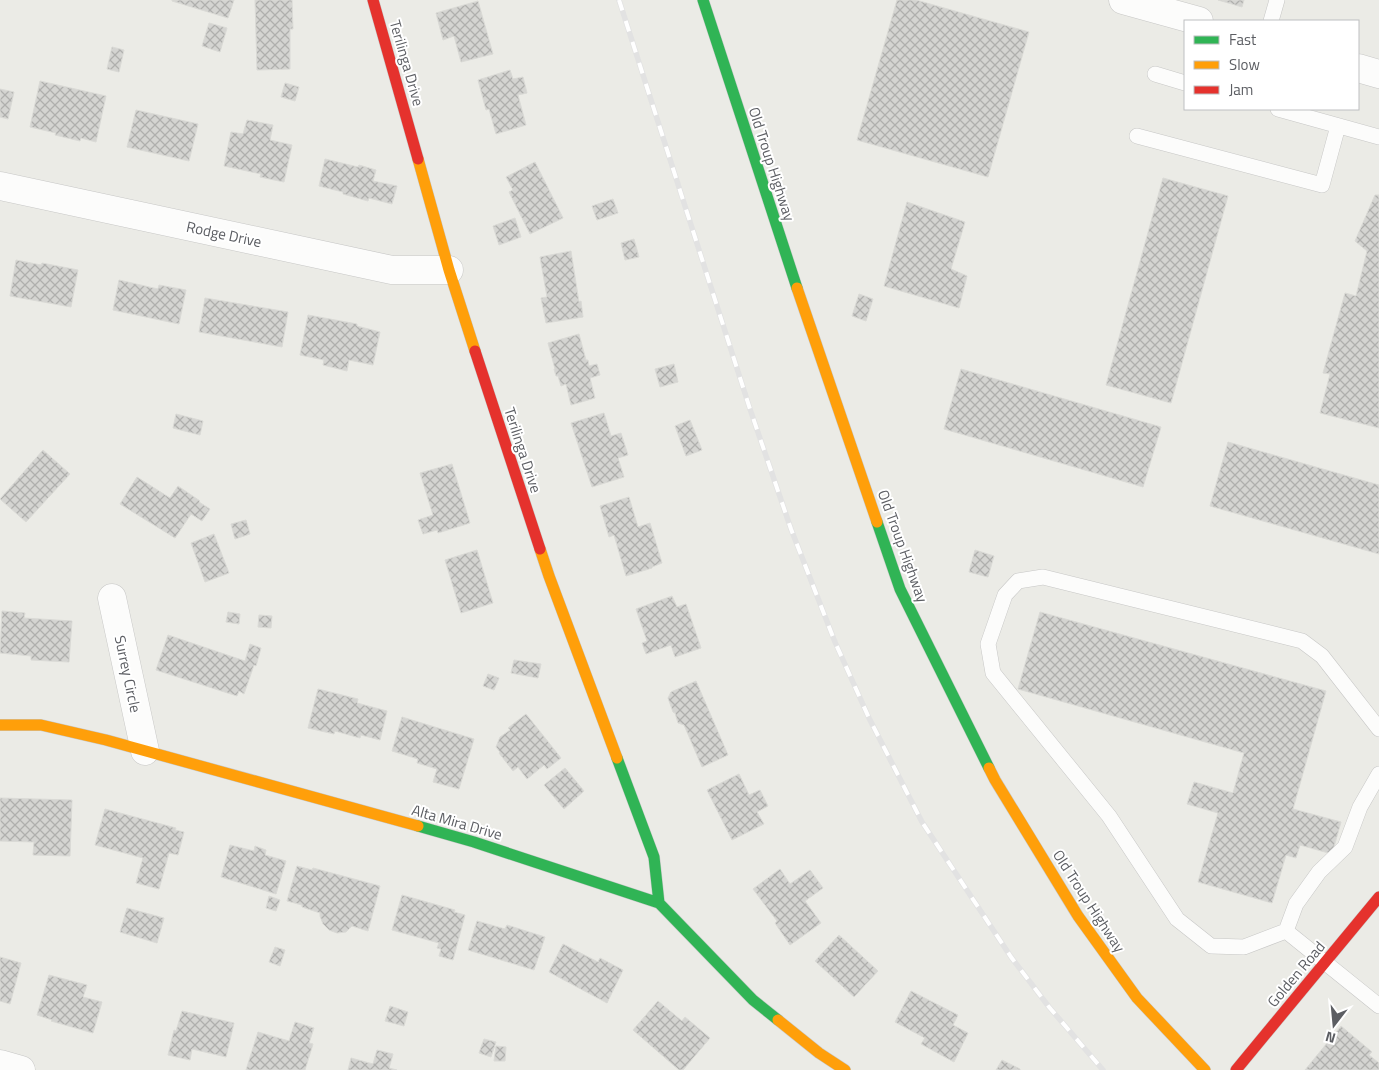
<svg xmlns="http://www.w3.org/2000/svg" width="1379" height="1070" font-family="'Titillium Web',sans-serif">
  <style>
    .building { fill: url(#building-cross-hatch); stroke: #dadad6 }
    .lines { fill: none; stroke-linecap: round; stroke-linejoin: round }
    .lane-casing { stroke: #c7c7c6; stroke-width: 16 }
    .street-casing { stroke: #c7c7c6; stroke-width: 29 }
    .fast-casing { stroke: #c7c8c8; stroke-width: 12 }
    .slow-casing { stroke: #c7c8c8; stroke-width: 12 }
    .jam-casing { stroke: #c7c8c8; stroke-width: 12 }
    .lane { stroke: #fcfcfb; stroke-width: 15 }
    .street { stroke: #fcfcfb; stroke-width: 28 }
    .fast { stroke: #30b455; stroke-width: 11 }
    .slow { stroke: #ff9f0a; stroke-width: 11 }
    .jam { stroke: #e5322d; stroke-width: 11 }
    .rail-casing { stroke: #e2e2e2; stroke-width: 5.5 }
    .rail { stroke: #fff; stroke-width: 4; stroke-dasharray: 11; stroke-linecap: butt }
    .labels { text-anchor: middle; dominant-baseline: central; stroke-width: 4; stroke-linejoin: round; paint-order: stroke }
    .street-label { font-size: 15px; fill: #5c5e63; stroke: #fff }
  </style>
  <defs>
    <pattern id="building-cross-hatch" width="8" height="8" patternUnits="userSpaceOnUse" patternTransform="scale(1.25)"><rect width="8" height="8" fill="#d4d4d1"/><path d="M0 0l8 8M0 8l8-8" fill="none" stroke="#afafad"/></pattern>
  </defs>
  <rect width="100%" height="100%" fill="#ebebe6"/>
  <path class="building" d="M172 0H234L228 18 172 1Z
    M255 0H292L293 29H290V69L257 70Z
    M897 0H916L1029 32 988 177 857 140Z
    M1218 0H1244L1242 7Z
    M478 1 493 54 461 62 454 36 443 40 436 13Z
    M209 23 227 28 220 52 202 46Z
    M112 47 124 50 119 72 107 69Z
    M510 70 513 79 523 77 527 93 518 95 526 125 496 134 489 109 486 110 478 80Z
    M40 81 106 96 96 142 81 138 80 141 55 135 56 133 30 127Z
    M285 83 299 87 295 101 281 97Z
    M0 89 14 92 8 119 0 117Z
    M136 110 198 124 189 161 127 147Z
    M247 120 273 125 270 140 292 145 284 182 260 177 261 174 224 166 231 132 243 134Z
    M325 159 358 167 359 165 376 170 373 181 397 186 392 204 369 198 368 201 343 194V192L319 186Z
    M535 162 563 218 530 234 509 192 513 190 506 177Z
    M1163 178 1228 196 1171 403 1106 385Z
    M1375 195H1379V428L1320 413 1330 374 1323 373 1345 293 1356 296 1367 251 1355 241Z
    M613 199 618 213 597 220 592 206Z
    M907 202 965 222 951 269 967 276 959 308 884 286Z
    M515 218 521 237 499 245 493 226Z
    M634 239 639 257 625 260 621 243Z
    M571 251 579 302 581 301 583 317 546 323 541 298 547 297 540 257Z
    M16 260 41 265 42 263 78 270 71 307 10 296Z
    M119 280 158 289 159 285 186 290 179 324 113 310Z
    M859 294 873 299 866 321 852 316Z
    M205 298 288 312 282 347 199 332Z
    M308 315 357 324V326L380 332 373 365 349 360 347 371 323 365 324 360 300 355Z
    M579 334 586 360H588L589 366 597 364 600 375 590 378 595 398 571 405 566 384 561 386 558 376H556L554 369H555L548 343Z
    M674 364 678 382 660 387 655 369Z
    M961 369 1161 427 1143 487 944 429Z
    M604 413 611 436 621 433 628 455 618 458 624 477 592 487 571 423Z
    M176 414 203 421 200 435 173 428Z
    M690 420 702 450 686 456 675 426Z
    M1228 442 1379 485V554L1210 506Z
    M43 450 70 474 26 522 0 499Z
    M452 464 470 523 438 533 437 530 423 534 418 520 433 515 420 473Z
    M137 477 170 498 178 486 200 501 199 502 210 509 202 521 191 514 175 538 120 504Z
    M629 497 638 527 650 523 662 563 652 567V568L626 576 614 535 609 537 600 506Z
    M246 520 250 534 235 539 231 524Z
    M214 534 229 573 205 582 191 543Z
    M477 550 493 603 461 613 445 560Z
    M975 550 994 556 988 577 969 572Z
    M672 596 677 607 686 604 701 648 675 657 671 645 646 654 642 643 647 641 636 609Z
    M2 611 25 613 24 618 72 621 69 662 31 660V656L0 653Z
    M228 612 240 614 239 624 226 622Z
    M1040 612 1326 691 1293 809 1341 822 1332 854 1300 845 1296 858 1286 855 1272 903 1198 882 1218 813 1187 804 1194 782 1233 793 1244 753 1018 689Z
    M259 615 272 616 271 628 258 627Z
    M168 635 245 661 250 644 261 648 256 666 254 665 244 694 239 691 237 696 156 670Z
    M514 660 541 664 538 678 511 673Z
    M488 674 499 678 494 690 483 686Z
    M696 681 728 755 702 767 684 725 678 723 675 713 673 712 668 698 671 692Z
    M318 689 358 699 357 703 387 711 380 740 361 735 360 738 335 731 334 734 308 728Z
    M526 714 561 758 547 769 544 765 527 779 518 767 513 771 499 753 500 752 496 747 500 737 510 730 508 728Z
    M402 717 474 739 459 789 433 782 437 769 417 763 418 759 392 751Z
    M565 768 584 791 564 809 544 785Z
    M739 774 749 795 760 790 768 806 757 812 764 824 732 840 707 790Z
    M0 798 72 800 70 856 33 855 34 842 0 841Z
    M105 809 176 828 175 830 184 832 178 855 169 853 159 889 136 883 143 858 95 845Z
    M230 845 254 851 255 846 266 850 265 855 286 861 276 894 221 877Z
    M297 866 312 870 313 868 380 886 368 931 352 926 346 932 337 933 329 930 323 924 320 916V913L302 907V905L287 901Z
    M780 869 790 884 810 870 823 888 805 901 821 923 790 945 775 923 777 921 753 889Z
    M402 895 455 910 454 912 465 915 453 960 439 956 441 949 437 948 439 943 392 930Z
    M269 896 280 900 276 911 266 908Z
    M127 908 164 918 157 943 120 932Z
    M477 921 505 929 507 925 545 937 534 970 468 950Z
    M839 935 878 971 854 997 815 961Z
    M563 944 598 962 600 958 623 970 607 1003 549 972Z
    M275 947 285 950 280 966 269 962Z
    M0 957 21 963 10 1004 0 1001Z
    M49 975 87 985 83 997 102 1002 93 1033 51 1021 52 1020 37 1015Z
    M911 991 958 1015 953 1025 968 1033 954 1062 921 1044 925 1038 895 1022Z
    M658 1001 682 1021 685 1017 710 1038 683 1070H679L633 1030Z
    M390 1006 408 1012 404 1026 385 1021Z
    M182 1011 234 1023 226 1057 192 1049 190 1060 168 1055 174 1030 176 1031Z
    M295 1022 314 1028 309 1043 313 1044 305 1070H246L258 1032 289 1041Z
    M1341 1026 1372 1052 1369 1055 1379 1063V1070H1305Z
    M484 1039 496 1042 491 1057 479 1053Z
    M496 1046 506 1047 505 1061H494Z
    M377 1050 393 1054 389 1068 397 1070H348L351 1058 373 1064Z
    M1002 1060 1020 1069V1070H996Z"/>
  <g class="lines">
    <defs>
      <path id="lane" d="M1271 21 1277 0
        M1155 74 1185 83
        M1278 109 1379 137
        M1137 136 1322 185 1338 126
        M1379 729 1322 656 1302 641 1043 577 1018 581 1005 595 988 644 993 673 1109 816 1177 919 1211 946 1244 947 1286 931 1296 904 1319 872 1345 847 1360 807 1379 774
        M1286 931 1379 1006"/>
      <path id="street" d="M1123 0 1199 21
        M1358 68 1379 74
        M0 186 392 270H449
        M112 598 145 751
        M0 1064 21 1070"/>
      <path id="fast" d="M703 0 797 288
        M877 522 900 589 989 768
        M617 758 654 857 659 903
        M418 826 474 842 659 903 753 1000 778 1020"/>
      <path id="slow" d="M418 159 449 270 475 351
        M797 288 877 522
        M540 549 549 576 617 758
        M0 725H41L106 740 418 826
        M989 768 995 780 1078 916 1137 998 1205 1070
        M778 1020 819 1053 845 1070"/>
      <path id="jam" d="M373 0 418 159
        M475 351 540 549
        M1236 1070 1379 897"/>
    </defs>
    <use href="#lane" class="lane-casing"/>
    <use href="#street" class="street-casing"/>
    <use href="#fast" class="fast-casing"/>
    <use href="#slow" class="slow-casing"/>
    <use href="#jam" class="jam-casing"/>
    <use href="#lane" class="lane"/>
    <use href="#street" class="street"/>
    <use href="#fast" class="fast"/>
    <use href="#slow" class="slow"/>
    <use href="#jam" class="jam"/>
    <defs>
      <path id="rail" d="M619 0 750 409 791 529 835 642 869 718 922 822 953 869 1011 957 1049 1007 1103 1070"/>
    </defs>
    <use href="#rail" class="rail-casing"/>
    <use href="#rail" class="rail"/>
  </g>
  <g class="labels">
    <g class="street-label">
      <text transform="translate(407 63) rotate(74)">Terilinga Drive</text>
      <text transform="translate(772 164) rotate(72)">Old Troup Highway</text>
      <text transform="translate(224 234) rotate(12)">Rodge Drive</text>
      <text transform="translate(523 450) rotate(72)">Terilinga Drive</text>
      <text transform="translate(903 546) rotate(70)">Old Troup Highway</text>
      <text transform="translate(128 674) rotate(78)">Surrey Circle</text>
      <text transform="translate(457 822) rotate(16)">Alta Mira Drive</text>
      <text transform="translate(1089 901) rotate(57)">Old Troup Highway</text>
      <text transform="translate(1296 974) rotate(-50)">Golden Road</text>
    </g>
  </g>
  <rect x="1184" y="20" width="175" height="90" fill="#ffffff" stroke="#bebfc1"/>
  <rect x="1194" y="36" width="25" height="8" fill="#30b455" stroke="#bebfc1"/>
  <text x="1229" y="45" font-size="15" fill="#5c5e63">Fast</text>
  <rect x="1194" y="61" width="25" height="8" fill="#ff9f0a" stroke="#bebfc1"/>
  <text x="1229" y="70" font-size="15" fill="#5c5e63">Slow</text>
  <rect x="1194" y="86" width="25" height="8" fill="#e5322d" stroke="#bebfc1"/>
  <text x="1229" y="95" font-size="15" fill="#5c5e63">Jam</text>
  <g transform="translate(1334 1025) rotate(196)" stroke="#ffffff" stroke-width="4" paint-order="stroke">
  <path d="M0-4L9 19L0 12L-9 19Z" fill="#5c5e63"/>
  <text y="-8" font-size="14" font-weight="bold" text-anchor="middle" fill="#5c5e63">N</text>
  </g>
</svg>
